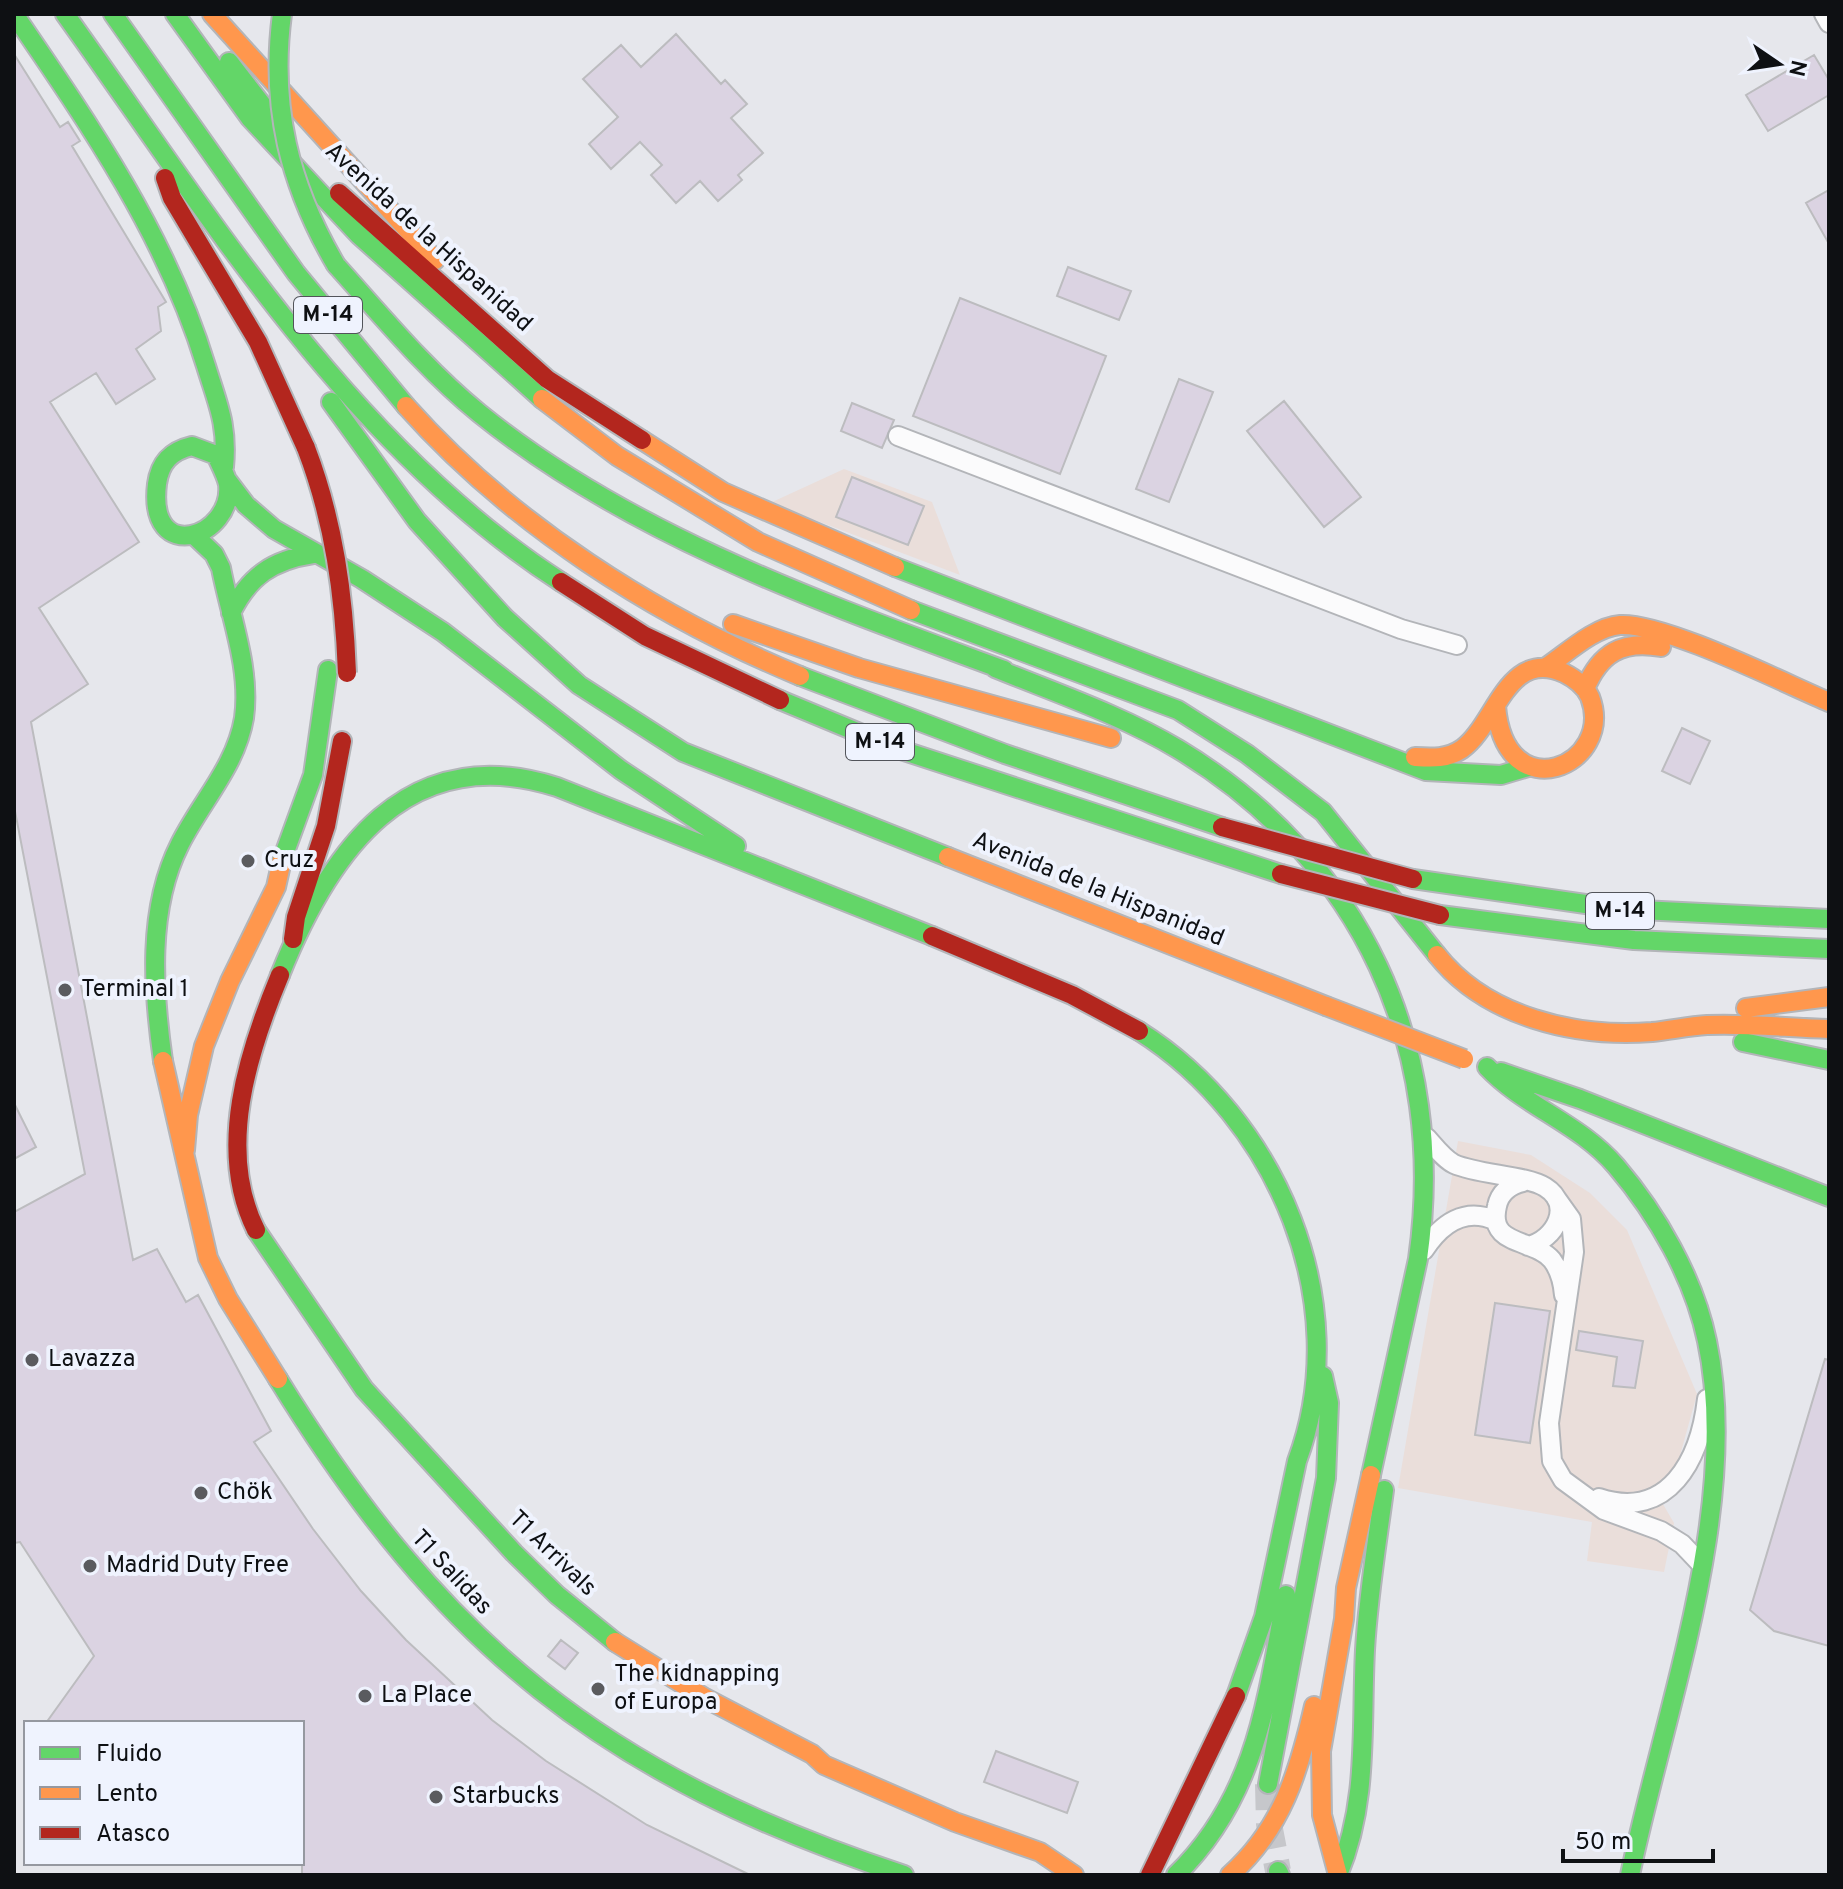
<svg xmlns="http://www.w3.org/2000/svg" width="1843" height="1889" font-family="Overpass,sans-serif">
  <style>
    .commercial { fill: #eadeda }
    .building { fill: #dbd3e2; stroke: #bcbcbf; stroke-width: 2 }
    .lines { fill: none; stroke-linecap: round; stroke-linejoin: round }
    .secondary-tunnel { stroke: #c6c7cb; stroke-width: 26; stroke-dasharray: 26 13; stroke-linecap: butt }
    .street-casing { stroke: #b3b5b9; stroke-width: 22 }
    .fast-casing { stroke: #b3b5b9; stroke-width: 22 }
    .slow-casing { stroke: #b3b5b9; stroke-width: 22 }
    .jam-casing { stroke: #b3b5b9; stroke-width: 22 }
    .street { stroke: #fbfbfc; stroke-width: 18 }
    .fast { stroke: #63d668; stroke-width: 18 }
    .slow { stroke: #ff974d; stroke-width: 18 }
    .jam { stroke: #b3261e; stroke-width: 18 }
    .fast-bridge-casing { stroke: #b3b5b9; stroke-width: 22; stroke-linecap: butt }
    .slow-bridge-casing { stroke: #b3b5b9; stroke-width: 22; stroke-linecap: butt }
    .jam-bridge-casing { stroke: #b3b5b9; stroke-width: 22; stroke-linecap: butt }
    .fast-bridge { stroke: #63d668; stroke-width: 18 }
    .slow-bridge { stroke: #ff974d; stroke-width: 18 }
    .jam-bridge { stroke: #b3261e; stroke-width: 18 }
    .poi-dot { fill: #5a5b5f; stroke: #eff3fe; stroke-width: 3 }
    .labels { text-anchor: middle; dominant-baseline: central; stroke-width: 8; stroke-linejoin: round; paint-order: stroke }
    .shield { fill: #eff3fe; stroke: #52545a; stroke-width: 2 }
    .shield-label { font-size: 22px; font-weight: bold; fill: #0e1013 }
    .street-label { font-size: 24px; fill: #0e1013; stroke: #eff3fe }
    .poi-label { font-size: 24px; fill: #0e1013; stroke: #eff3fe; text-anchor: start }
  </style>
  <rect width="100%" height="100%" fill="#e6e7ec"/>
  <path class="commercial" d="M844 469 932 502 960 575 770 503Z
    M1458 1141 1531 1155 1590 1193 1627 1230 1697 1394 1676 1470 1653 1487 1674 1523 1664 1572 1587 1561 1592 1522 1398 1488Z"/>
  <path class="building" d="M676 34 721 84 725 80 747 104 731 118 763 153 738 175 742 180 718 201 700 181 676 203 651 175 662 165 640 142 611 169 589 144 618 117 583 79 621 45 641 67Z
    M14 54 60 127 68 122 80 141 72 146 166 302 158 307 161 331 136 349 155 379 116 404 96 373 50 402 139 542 39 608 88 684 31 722 133 1260 157 1249 186 1302 198 1295 271 1431 254 1442 313 1529 361 1591 406 1640 492 1720 546 1761 647 1825 750 1875H302V1723H46L94 1656 20 1542 14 1543V1212L85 1174 14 806Z
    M1814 55 1829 80V95L1768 131 1746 95Z
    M1829 190V244L1806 203Z
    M1068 267 1131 291 1119 320 1057 296Z
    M960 298 1106 356 1060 474 913 416Z
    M1179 379 1213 392 1169 502 1136 489Z
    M1284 401 1361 497 1324 527 1247 431Z
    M852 403 894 420 882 448 841 431Z
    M852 477 924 506 908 545 836 517Z
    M1682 728 1710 741 1690 784 1662 771Z
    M14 1103 36 1147 14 1159Z
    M1495 1303 1550 1311 1530 1443 1475 1435Z
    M1579 1331 1643 1341 1635 1388 1613 1386 1617 1357 1576 1350Z
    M1825 1359 1829 1360V1646L1774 1631 1750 1610Z
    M561 1640 578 1653 565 1669 548 1656Z
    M996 1751 1078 1782 1067 1813 984 1782Z"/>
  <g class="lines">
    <path class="secondary-tunnel" d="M1268 1784 1269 1824 1278 1871"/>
    <defs>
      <path id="street" d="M1824 14 1829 23
        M898 436 1401 629 1457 645
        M1427 1138C1435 1147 1444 1159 1454 1164 1479 1175 1525 1175 1545 1187 1574 1205 1555 1240 1528 1246
        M1523 1182C1510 1185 1500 1192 1497 1206 1487 1247 1534 1238 1552 1260 1559 1269 1563 1283 1564 1295
        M1556 1198 1571 1219 1574 1252 1549 1423 1552 1461 1563 1480 1604 1510 1661 1531 1682 1544 1701 1564
        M1424 1250C1441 1224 1465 1206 1496 1221
        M1599 1498C1669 1521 1700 1459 1707 1399"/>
      <path id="fast" d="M14 14C90 125 167 237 206 366 218 405 228 425 224 467
        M65 14C210 216 348 444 561 582
        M113 14 296 273 406 406
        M175 14 250 118 359 235 542 399
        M229 62 283 132
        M336 265C382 316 426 370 479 413 631 536 823 603 1004 670
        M331 402 417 521
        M192 446 216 455C220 464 226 475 228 484 234 537 147 567 157 484 160 462 171 451 192 446Z
        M227 480 246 505 274 529 362 579 443 632 621 770 736 846
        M417 521 505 618 579 685 683 752 948 857
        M895 567 1426 771 1501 775 1528 767
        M911 610 1178 710 1247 754 1323 812 1437 955
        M231 613C249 576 273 560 313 554
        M995 668C1056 693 1121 715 1178 749 1362 860 1448 1048 1418 1259
        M800 676 1005 754 1222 827
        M780 700 898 749 1281 874
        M282 860 313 775 328 670
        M1413 879 1620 909 1829 919
        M1440 915 1634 940 1829 949
        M280 975C329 852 407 739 557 787L932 936
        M1139 1031C1277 1118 1356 1303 1297 1461L1264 1617 1236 1696
        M1743 1042 1829 1060
        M163 1061C153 990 147 909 180 844 201 802 236 766 244 718 251 668 230 616 221 568L214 554 196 537
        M1487 1067C1525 1107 1579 1123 1616 1166 1657 1214 1694 1278 1707 1341 1742 1506 1664 1711 1630 1875
        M1501 1072 1580 1099 1829 1197
        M256 1230 364 1389 514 1553 557 1595 615 1642
        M278 1379C443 1647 605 1776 904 1875
        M1371 1475 1418 1259
        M1268 1784 1326 1478 1329 1403 1323 1376
        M1278 1871 1280 1875
        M1176 1875C1256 1797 1267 1700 1286 1595
        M1338 1875C1369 1801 1361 1727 1365 1650 1368 1596 1377 1543 1384 1490"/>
      <path id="slow" d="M212 14 435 260
        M542 399 617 456 758 542 911 610
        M406 406C511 524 655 616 800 676
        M642 440 723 492 895 567
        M733 624 859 668 1111 738
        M1545 668C1566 654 1594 627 1620 625 1663 622 1784 683 1829 702
        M1585 689C1600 653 1622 640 1661 647
        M1415 757C1432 758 1447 759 1462 749 1496 725 1507 647 1564 673 1574 678 1585 686 1590 697 1616 766 1505 812 1496 706
        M948 857 1326 1006
        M1437 955C1486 1017 1576 1038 1652 1032 1671 1030 1689 1026 1707 1025 1747 1023 1789 1028 1829 1029
        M1746 1008 1829 997
        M163 1061 208 1258 228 1299 278 1379
        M185 1150 188 1115 204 1046 230 981 276 887 282 860
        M615 1642 705 1698 812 1754 824 1765 955 1822 1040 1852 1074 1875
        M1230 1875C1282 1829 1299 1771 1314 1706
        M1338 1875 1322 1815 1321 1751 1344 1619 1346 1588 1371 1475"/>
      <path id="jam" d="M165 178 172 198 258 342 306 448
        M339 193 547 379 642 440
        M561 582 645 636 780 700
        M932 936 1072 995 1139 1031
        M293 939 296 917 326 826 342 741
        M256 1230C216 1150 248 1052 280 975
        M1150 1875 1236 1696"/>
    </defs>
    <use href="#street" class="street-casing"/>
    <use href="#fast" class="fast-casing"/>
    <use href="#slow" class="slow-casing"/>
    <use href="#jam" class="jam-casing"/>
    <use href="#street" class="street"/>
    <use href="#fast" class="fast"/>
    <use href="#slow" class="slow"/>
    <use href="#jam" class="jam"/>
    <defs>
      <path id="fast-bridge" d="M282 14C270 106 289 185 336 265"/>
      <path id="slow-bridge" d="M1326 1006 1464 1059"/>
      <path id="jam-bridge" d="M306 448C334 521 344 595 347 673
        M1222 827 1413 879
        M1281 874 1440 915"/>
    </defs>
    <use href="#fast-bridge" class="fast-bridge-casing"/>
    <use href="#slow-bridge" class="slow-bridge-casing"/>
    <use href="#jam-bridge" class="jam-bridge-casing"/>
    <use href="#fast-bridge" class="fast-bridge"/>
    <use href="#slow-bridge" class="slow-bridge"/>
    <use href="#jam-bridge" class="jam-bridge"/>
  </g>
  <g class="poi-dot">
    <circle cx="248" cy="861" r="8"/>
    <circle cx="65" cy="990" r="8"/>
    <circle cx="32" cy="1360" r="8"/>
    <circle cx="201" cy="1493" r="8"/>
    <circle cx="90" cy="1566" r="8"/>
    <circle cx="598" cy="1689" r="8"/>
    <circle cx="365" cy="1696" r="8"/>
    <circle cx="436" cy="1797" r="8"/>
  </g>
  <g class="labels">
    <g class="shield">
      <rect x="294" y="297" width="68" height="36" rx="6"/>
      <rect x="846" y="724" width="68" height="36" rx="6"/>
      <rect x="1586" y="893" width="68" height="36" rx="6"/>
    </g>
    <g class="shield-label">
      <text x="328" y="315">M-14</text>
      <text x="880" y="742">M-14</text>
      <text x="1620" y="911">M-14</text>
    </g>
    <g class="street-label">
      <text transform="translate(428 238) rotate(42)">Avenida de la Hispanidad</text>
      <text transform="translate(1098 890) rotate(22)">Avenida de la Hispanidad</text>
      <text transform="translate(552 1554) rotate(44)">T1 Arrivals</text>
      <text transform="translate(451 1573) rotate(47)">T1 Salidas</text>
    </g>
    <g class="poi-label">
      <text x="264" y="861">Cruz</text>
      <text x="81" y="990">Terminal 1</text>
      <text x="48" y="1360">Lavazza</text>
      <text x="217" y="1493">Chök</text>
      <text x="106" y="1566">Madrid Duty Free</text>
      <text x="614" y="1675">The kidnapping<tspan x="614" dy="28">of Europa</tspan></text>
      <text x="381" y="1696">La Place</text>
      <text x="452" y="1797">Starbucks</text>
    </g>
  </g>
  <rect width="1843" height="1889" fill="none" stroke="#0e1013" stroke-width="32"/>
  <rect x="24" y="1721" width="280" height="144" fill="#eff3fe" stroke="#9598a0" stroke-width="2"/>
  <rect x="40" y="1747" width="40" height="12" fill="#63d668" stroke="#9598a0" stroke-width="2"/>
  <text x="96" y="1761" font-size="24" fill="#0e1013">Fluido</text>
  <rect x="40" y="1787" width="40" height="12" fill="#ff974d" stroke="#9598a0" stroke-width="2"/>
  <text x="96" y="1801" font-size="24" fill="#0e1013">Lento</text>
  <rect x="40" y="1827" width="40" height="12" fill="#b3261e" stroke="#9598a0" stroke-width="2"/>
  <text x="96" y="1841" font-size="24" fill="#0e1013">Atasco</text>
  <g transform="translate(1779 64) rotate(103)" stroke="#eff3fe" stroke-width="6" paint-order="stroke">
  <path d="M0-6L14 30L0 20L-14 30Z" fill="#0e1013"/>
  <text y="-12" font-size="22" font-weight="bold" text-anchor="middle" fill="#0e1013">N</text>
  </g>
  <path d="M1563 1849v12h150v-12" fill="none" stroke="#0e1013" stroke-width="4"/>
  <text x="1575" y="1849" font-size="24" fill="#0e1013" stroke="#eff3fe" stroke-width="6" paint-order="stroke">50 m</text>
</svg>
